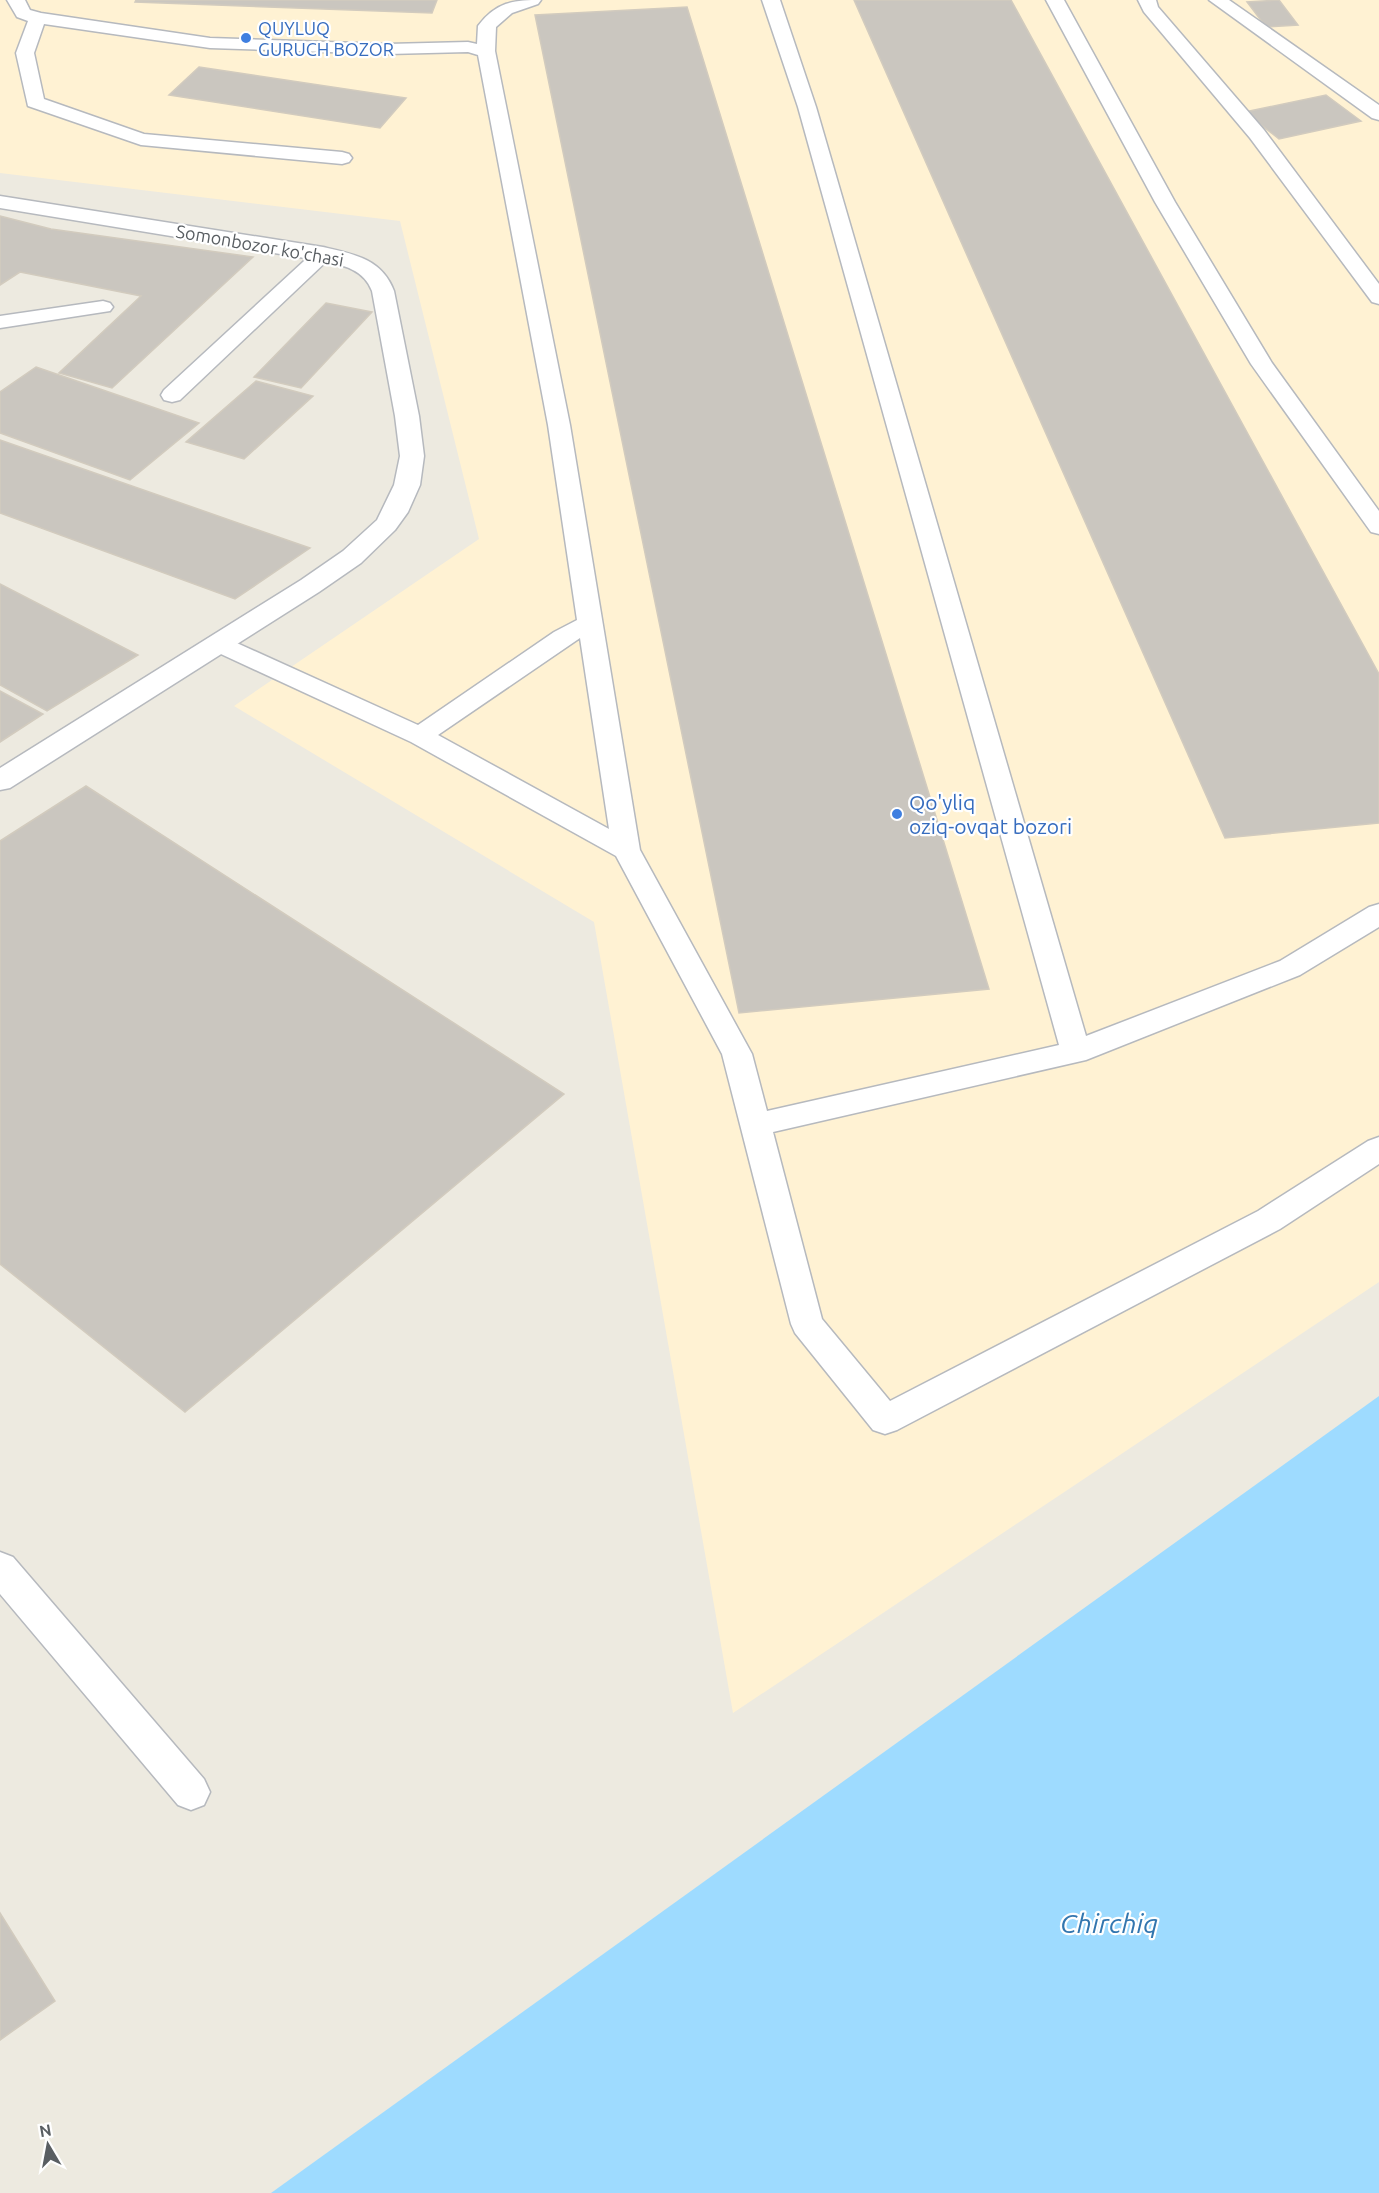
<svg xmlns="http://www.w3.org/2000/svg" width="1379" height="2193" font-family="Ubuntu,sans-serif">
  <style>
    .commercial { fill: #fff2d3 }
    .water { fill: #9edbff }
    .building { fill: #cac6bf; stroke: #d2cbbe; stroke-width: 1.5 }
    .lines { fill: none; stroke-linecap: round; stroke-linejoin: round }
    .lane-casing { stroke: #b6b9be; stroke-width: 3 }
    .street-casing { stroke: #b6b9be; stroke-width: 3 }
    .lane { fill: #fff; fill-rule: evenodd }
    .street { fill: #fff; fill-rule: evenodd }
    .shop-dot { fill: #3f7fe0; stroke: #fff; stroke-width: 2 }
    .labels { text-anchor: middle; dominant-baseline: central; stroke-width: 4.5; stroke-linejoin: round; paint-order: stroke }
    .far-shop-label { font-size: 18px; fill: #366cbe; stroke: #fff; text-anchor: start }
    .far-street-label { font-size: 18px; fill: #595e62; stroke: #fff }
    .shop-label { font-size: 21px; fill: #366cbe; stroke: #fff; text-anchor: start }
    .near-water-label { font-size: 27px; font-style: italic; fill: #3276af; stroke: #fff }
  </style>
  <rect width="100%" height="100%" fill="#edeae0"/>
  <path class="commercial" d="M0 0H1379V1282L733 1713 594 922 234 706 479 539 400 221 0 173Z"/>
  <path class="water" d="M1379 1396V2193H271Z"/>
  <path class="building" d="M136 0H437L432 13 135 2Z
    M854 0H1011L1379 674V823L1225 838Z
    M1279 0 1298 25 1266 27 1247 2Z
    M687 7 989 989 739 1013 535 15Z
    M199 67 406 98 380 128 169 95Z
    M1326 95 1361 121 1279 139 1245 112Z
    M0 216 51 229 253 257 112 388 59 373 141 296 20 272 0 285Z
    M326 303 372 312 301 388 254 377Z
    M36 367 199 423 130 480 0 433V392Z
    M256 381 313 396 244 459 186 442Z
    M0 440 310 548 235 599 0 513Z
    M0 584 138 655 47 711 0 685Z
    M0 691 43 714 0 742Z
    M86 786 564 1094 185 1412 0 1264V841Z
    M0 1913 55 2001 0 2040Z"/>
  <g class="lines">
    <defs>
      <path id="lane" d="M7 0H25L30 10 41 13 210 38 388 44 468 42 477 44 478 26C496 2 513 0 541 0L538 4 512 13 496 27 495 51 570 425 640 850 752 1054 767 1111 1059 1045 798 107 762 0H780L816 107 1086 1036 1280 961 1369 907 1379 904V927L1300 975 1086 1060 773 1132 822 1319 890 1401 1258 1211 1368 1141 1379 1137V1164L1280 1229 897 1430 885 1434 873 1430 795 1333 791 1324 722 1054 616 856 411 742 210 649 207 644 210 639 219 636 228 639 418 725 554 632 577 620 548 425 478 55 468 52 388 54 210 48 44 24 34 53 44 99 144 134 342 152 349 154 352 158 349 162 342 164 141 145 28 106 16 53 28 21 17 17ZM580 638 609 829 438 735Z
        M1046 0H1064L1175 202 1272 363 1379 511V534L1371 532 1251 364 1155 202Z
        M1138 0H1156L1158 7 1264 130 1379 284V304L1372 302 1250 138 1144 12Z
        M1209 0H1229L1379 105V120L1372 118Z
        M323 248 330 250 333 254 330 258 180 400 172 402 164 400 161 395 164 390 316 250Z
        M103 301 110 303 113 307 110 311 0 328V316Z
        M0 1552 13 1557 204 1779 210 1792 204 1805 191 1810 178 1805 0 1594Z"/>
      <path id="street" d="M0 196 323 247C354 254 382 259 394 291L419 416 424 456 420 485 408 512 395 530 361 563 319 592 10 788 0 790V768L301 580 343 551 377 520 394 485 400 456 395 416 372 291C364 270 344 265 323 261L0 208Z"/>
    </defs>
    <use href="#lane" class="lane-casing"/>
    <use href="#street" class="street-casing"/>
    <use href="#lane" class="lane"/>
    <use href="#street" class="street"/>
  </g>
  <g class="shop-dot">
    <circle cx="246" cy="38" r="6"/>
    <circle cx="897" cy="814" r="6"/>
  </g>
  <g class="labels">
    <g class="far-shop-label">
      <text x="258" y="28">QUYLUQ<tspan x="258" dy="21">GURUCH BOZOR</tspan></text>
    </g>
    <g class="far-street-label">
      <text transform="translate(260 245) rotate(10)">Somonbozor ko'chasi</text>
    </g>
    <g class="shop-label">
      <text x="909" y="802">Qo'yliq<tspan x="909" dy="24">oziq-ovqat bozori</tspan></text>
    </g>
    <g class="near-water-label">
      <text x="1109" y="1923">Chirchiq</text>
    </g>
  </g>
  <g transform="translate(48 2145) rotate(350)" stroke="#ffffff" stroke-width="4.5" paint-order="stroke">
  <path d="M0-4.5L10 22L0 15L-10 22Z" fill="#595e62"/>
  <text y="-9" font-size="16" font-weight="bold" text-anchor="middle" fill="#595e62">N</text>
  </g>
</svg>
